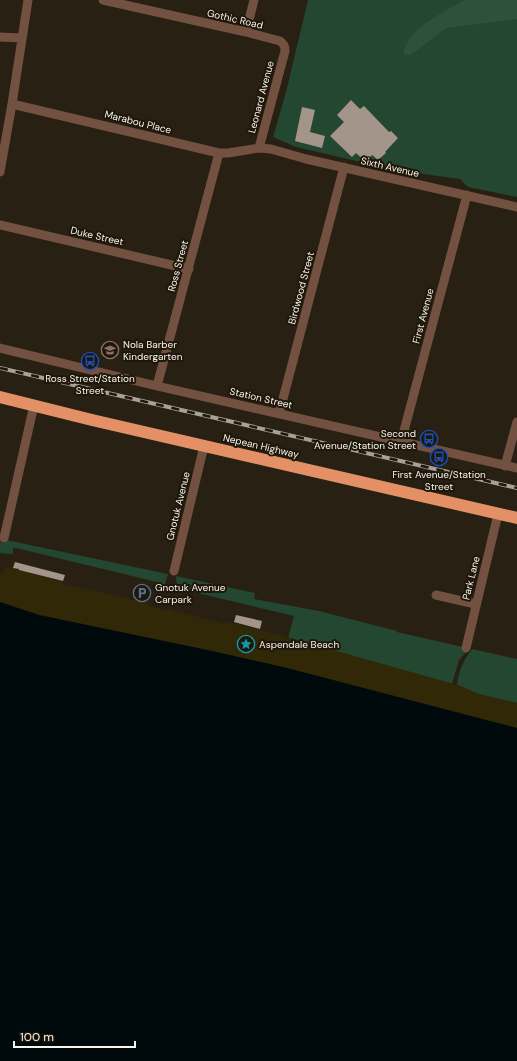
<svg xmlns="http://www.w3.org/2000/svg" width="517" height="1061" font-family="'DM Sans',sans-serif">
  <style>
    .green { fill: #244731 }
    .forest { fill: #2d513b }
    .sand { fill: #302807 }
    .water { fill: #000a0c }
    .building { fill: #a39589 }
    .lines { fill: none; stroke-linecap: round; stroke-linejoin: round }
    .minor { stroke: #735140; stroke-width: 9 }
    .highway { stroke: #e49066; stroke-width: 12 }
    .rail-casing { stroke: #a7a298; stroke-width: 4 }
    .rail { stroke: #1e170a; stroke-width: 2.5; stroke-dasharray: 8; stroke-linecap: butt }
    .labels { text-anchor: middle; dominant-baseline: central; stroke-width: 4; stroke-linejoin: round; paint-order: stroke }
    .street-label { font-size: 10px; fill: #f9f4ec; stroke: #1e170a }
    .poi-label { font-size: 10px; fill: #f9f4ec; stroke: #1e170a; text-anchor: start }
  </style>
  <rect width="100%" height="100%" fill="#272013"/>
  <path class="green" d="M308 0H517V197L468 187 460 179 395 170 296 147 273 137 286 92Z
    M6 540 168 574 165 584 161 587 157 586V582L16 548H13V553L11 554 0 553V542L5 543Z
    M176 576 255 593 254 599 319 611 397 631V632L463 647 467 651 459 660 452 684 288 638 294 616 177 588Z
    M472 649 517 659V703L478 694 457 685C459 670 463 661 472 649Z"/>
  <path class="forest" d="M465 0H517V19L446 28 411 55H406L403 52C405 49 406 44 408 41 418 24 448 9 465 0Z"/>
  <path class="sand" d="M6 566 63 582V584L74 587 75 586 149 604V606L167 611 168 609 226 624 227 622 283 636 461 686 478 694 517 703V728L287 668 212 651 39 615 0 602V574L5 570Z"/>
  <path class="water" d="M0 602 39 615 212 651 287 668 517 728V1061H0Z"/>
  <path class="building" d="M351 100 360 109 364 106 389 132 391 131 398 138 385 152 386 153 378 160 372 155 366 162 356 153 352 157 330 136 344 122 337 115Z
    M302 107 315 110 310 132 325 136 322 148 295 141Z
    M15 562 65 575 63 581 19 570V569L13 568Z
    M236 615 262 621 260 629 234 622Z"/>
  <g class="lines">
    <path class="minor" d="M103 0 246 32 280 41C284 44 285 46 285 51L259 148
      M246 32 254 0
      M0 37 22 38
      M12 104 219 153H228L259 148 271 149 306 159 517 207
      M0 172 12 104 28 0
      M0 225 189 269
      M0 348 157 386 517 468
      M157 386 219 153
      M279 414 344 167
      M401 442 467 195
      M505 466 517 422
      M4 538 34 405
      M174 571 204 446
      M436 595 475 604
      M466 648 498 514"/>
    <path class="highway" d="M0 397 92 420 517 518"/>
    <defs>
      <path id="rail" d="M0 368 517 488"/>
    </defs>
    <use href="#rail" class="rail-casing"/>
    <use href="#rail" class="rail"/>
  </g>
  <defs>
    <symbol id="school-ring" viewBox="-11 -11 22 22"><circle r="9.5" fill="#1e170a" stroke="#8d6e63" stroke-width="1.5"/><path d="M0-5L7-2L0 1L-7-2ZM-4 1L0 2.5L4 1V4Q0 6-4 4Z" fill="#8d6e63"/></symbol>
    <symbol id="bus-ring" viewBox="-11 -11 22 22"><circle r="9.5" fill="#1e170a" stroke="#1a4fb4" stroke-width="1.5"/><path d="M-5-6H5V4H4V6H2V4H-2V6H-4V4H-5ZM-3.5-4V0h7V-4ZM-3.5 1.2v1.5H-2V1.2ZM2 1.2v1.5H3.5V1.2Z" fill="#1a4fb4"/></symbol>
    <symbol id="parking-ring" viewBox="-11 -11 22 22"><circle r="9.5" fill="#1e170a" stroke="#5c6f8a" stroke-width="1.5"/><path d="M-3.5-5.5H1a3.5 3.5 0 0 1 0 7H-1V5.5H-3.5ZM-1-3.4V-.6H.8a1.4 1.4 0 0 0 0-2.8Z" fill="#5c6f8a"/></symbol>
    <symbol id="sight-ring" viewBox="-11 -11 22 22"><circle r="9.5" fill="#1e170a" stroke="#0f9aa8" stroke-width="1.5"/><path d="M0-6L1.8-2.2L6-1.7L2.9 1.2L3.7 5.4L0 3.3L-3.7 5.4L-2.9 1.2L-6-1.7L-1.8-2.2Z" fill="#0f9aa8"/></symbol>
  </defs>
  <g fill-rule="evenodd">
    <use href="#school-ring" x="100" y="340" width="20" height="20"/>
    <use href="#bus-ring" x="80" y="351" width="20" height="20"/>
    <use href="#bus-ring" x="419" y="429" width="20" height="20"/>
    <use href="#bus-ring" x="429" y="447" width="20" height="20"/>
    <use href="#parking-ring" x="132" y="583" width="20" height="20"/>
    <use href="#sight-ring" x="236" y="634" width="20" height="20"/>
  </g>
  <g class="labels">
    <g class="street-label">
      <text transform="translate(235 19) rotate(13)">Gothic Road</text>
      <text transform="translate(261 97) rotate(-75)">Leonard Avenue</text>
      <text transform="translate(138 122) rotate(14)">Marabou Place</text>
      <text transform="translate(390 167) rotate(13)">Sixth Avenue</text>
      <text transform="translate(97 236) rotate(13)">Duke Street</text>
      <text transform="translate(178 266) rotate(-75)">Ross Street</text>
      <text transform="translate(301 288) rotate(-75)">Birdwood Street</text>
      <text transform="translate(423 316) rotate(-75)">First Avenue</text>
      <text transform="translate(261 398) rotate(13)">Station Street</text>
      <text transform="translate(261 446) rotate(13)">Nepean Highway</text>
      <text transform="translate(178 506) rotate(-76)">Gnotuk Avenue</text>
      <text transform="translate(471 578) rotate(-76)">Park Lane</text>
    </g>
    <g class="poi-label">
      <text x="123" y="344">Nola Barber<tspan x="123" dy="12">Kindergarten</tspan></text>
      <text x="90" y="378" text-anchor="middle">Ross Street/Station<tspan x="90" dy="12">Street</tspan></text>
      <text x="416" y="433" text-anchor="end">Second<tspan x="416" dy="12">Avenue/Station Street</tspan></text>
      <text x="439" y="474" text-anchor="middle">First Avenue/Station<tspan x="439" dy="12">Street</tspan></text>
      <text x="155" y="587">Gnotuk Avenue<tspan x="155" dy="12">Carpark</tspan></text>
      <text x="259" y="644">Aspendale Beach</text>
    </g>
  </g>
  <path d="M14 1041v6h121v-6" fill="none" stroke="#f9f4ec" stroke-width="2"/>
  <text x="20" y="1041" font-size="12" fill="#f9f4ec" stroke="#1e170a" stroke-width="3" paint-order="stroke">100 m</text>
</svg>
